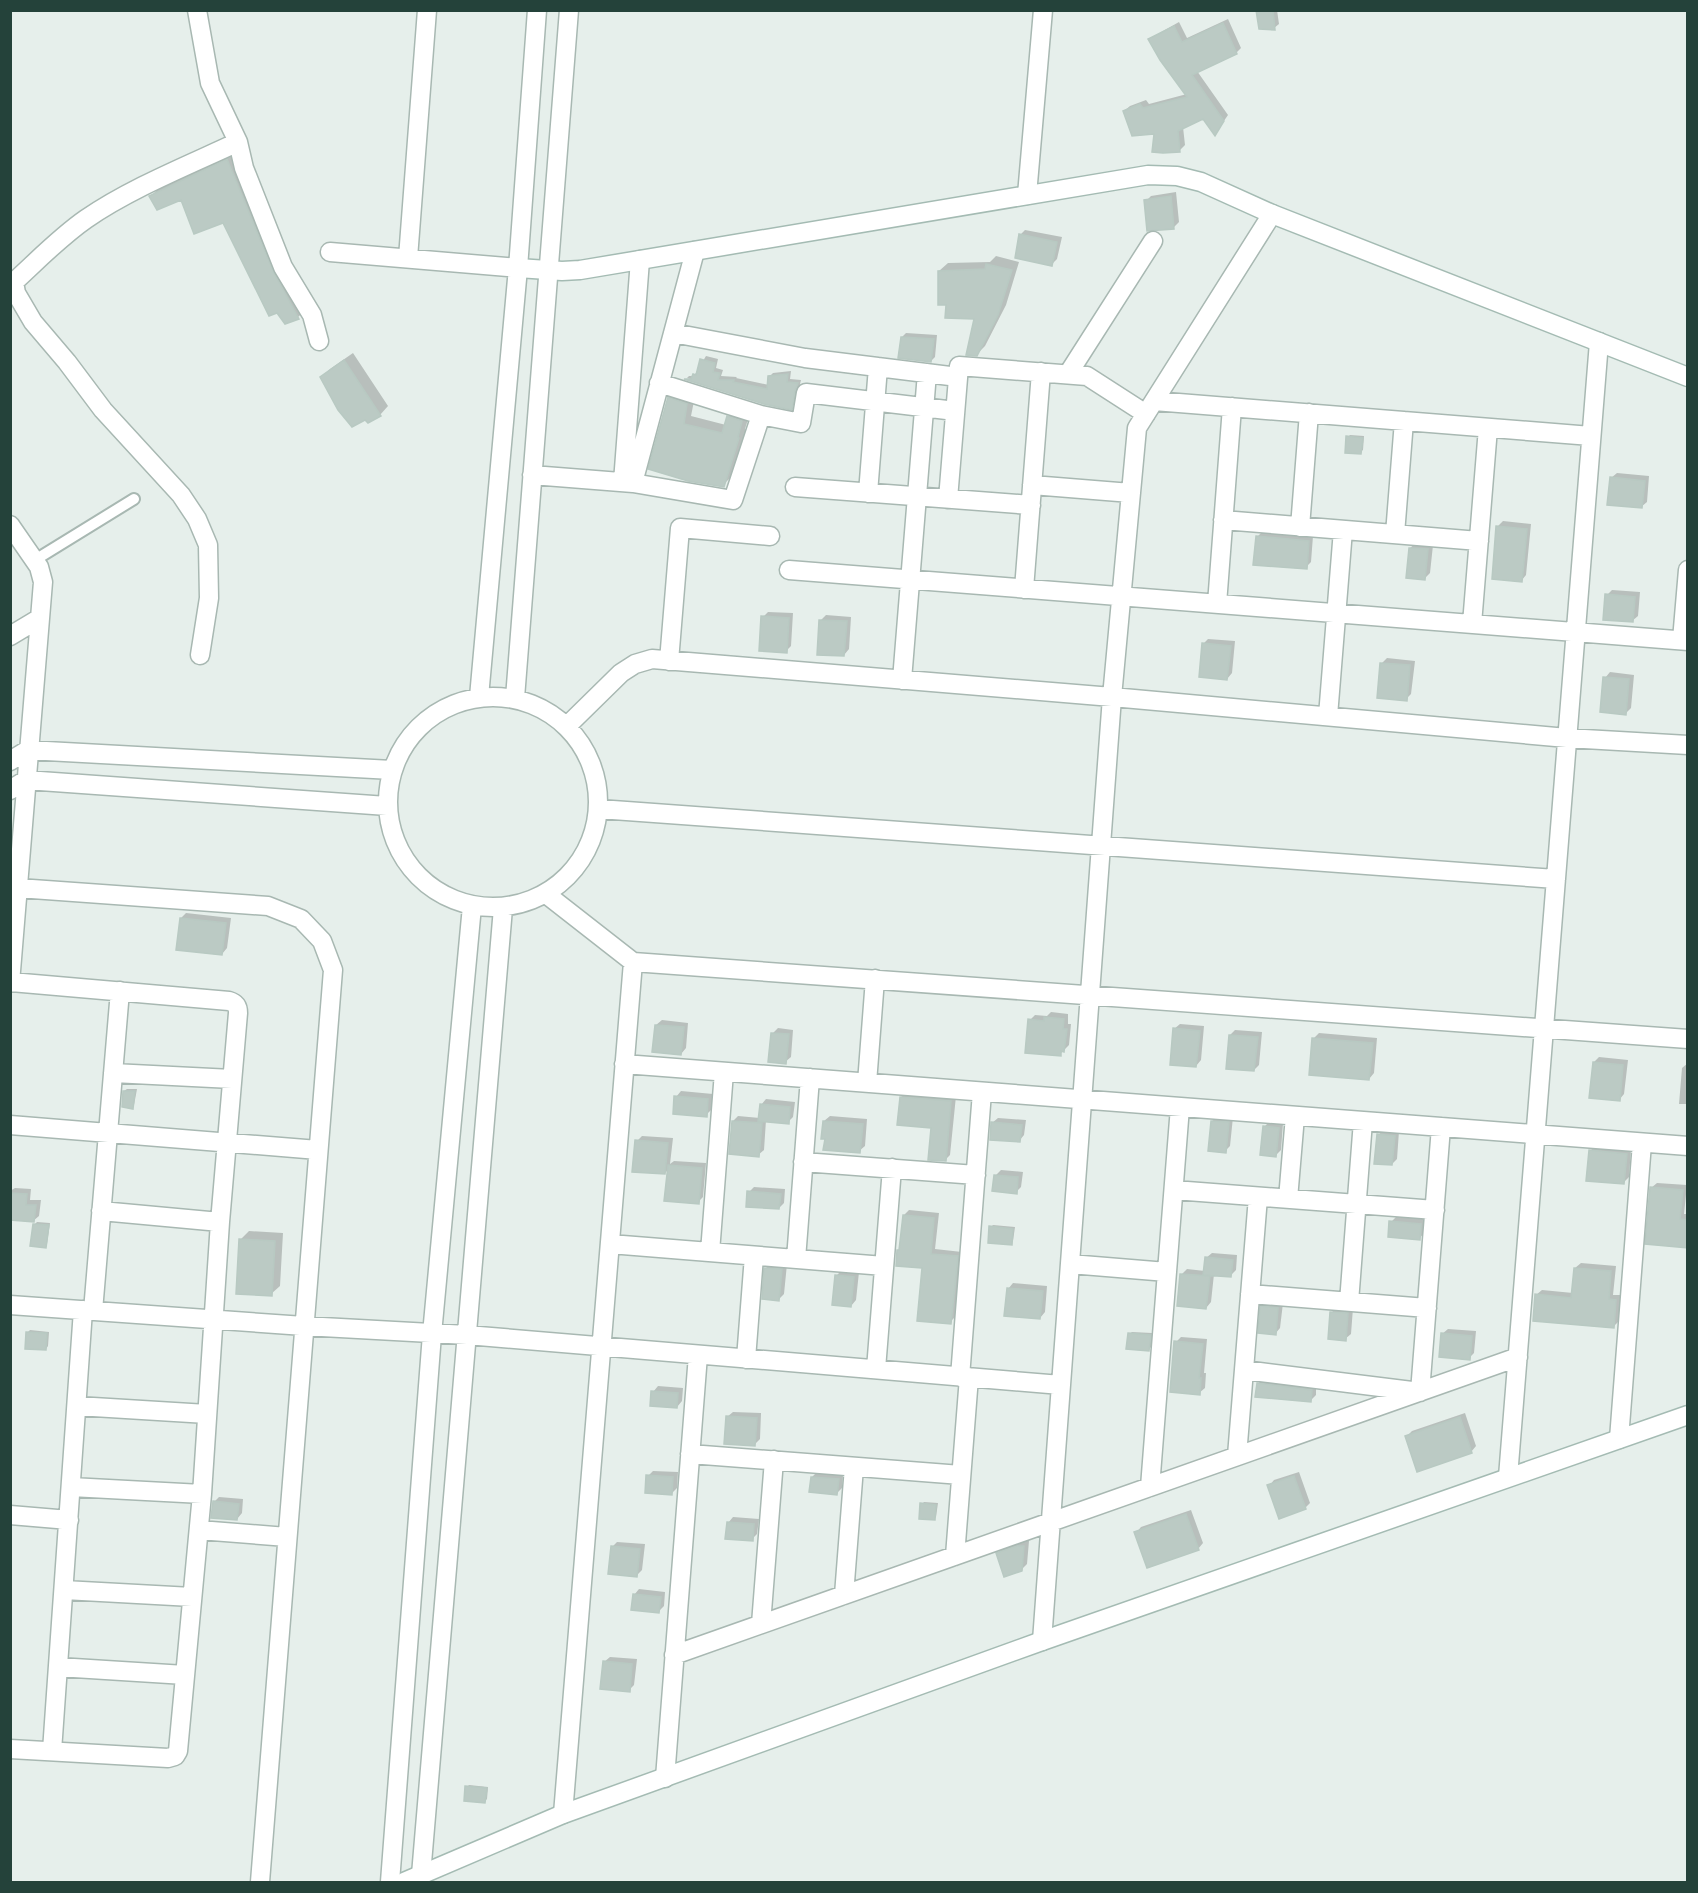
<svg xmlns="http://www.w3.org/2000/svg" width="1698" height="1893" font-family="'Roboto Condensed',sans-serif">
  <style>
    .shadow { fill: #0003 }
    .building { fill: #bbcac4; stroke: #b8c9c2; stroke-width: 1.5 }
    .lines { fill: none; stroke-linecap: round; stroke-linejoin: round }
    .lane-casing { stroke: #a8b8b2; stroke-width: 14 }
    .street-casing { stroke: #a8b8b2; stroke-width: 21 }
    .secondary-casing { stroke: #a4bbb3; stroke-width: 21 }
    .lane { stroke: #fff; stroke-width: 10 }
    .street { stroke: #fff; stroke-width: 18 }
    .secondary { stroke: #fff; stroke-width: 18 }
  </style>
  <rect width="100%" height="100%" fill="#e6efeb"/>
  <path class="shadow" d="M1257 10H1277L1279 24 1274 28Z
    M1228 19 1241 48 1236 53 1197 71 1228 115 1215 134 1204 117 1183 127 1185 145 1180 150 1124 111 1130 106 1146 100 1149 104 1187 94 1150 40 1156 35 1179 22 1187 38Z
    M235 152 307 309 298 317 285 322 224 221 182 198 151 196 159 188Z
    M1176 192 1179 222 1174 227 1146 201 1151 196Z
    M1025 230 1062 237 1057 259 1052 264 1020 235Z
    M996 256 1019 262 1006 305 985 346 976 355V317L948 304 939 271 948 263 990 262Z
    M906 333 937 335 935 357 931 361 902 337Z
    M353 353 388 406 380 415 322 377 330 369Z
    M706 356 718 359 716 368 723 370 721 376 737 377 736 378 769 385V377L773 373 791 371 790 379 801 380 795 404 791 408 764 403 687 378 689 376H694Z
    M677 390 695 396 691 416 726 425 728 417 736 409 750 413 745 429 746 430 731 477 723 485 689 480 669 398Z
    M1350 435 1364 436 1363 450 1360 452 1348 437Z
    M1617 473 1649 476 1647 502 1641 507 1611 478Z
    M1503 521 1531 524 1526 575 1521 581 1497 527Z
    M1262 532 1313 536 1311 562 1306 567 1257 537Z
    M1416 543 1433 545 1430 573 1425 578 1410 548Z
    M1612 590 1640 592 1638 616 1632 621 1607 595Z
    M768 612 793 613 791 646 786 651 763 617Z
    M826 615 851 617 849 649 844 655 821 620Z
    M1208 639 1235 641 1232 673 1227 679 1203 644Z
    M1387 658 1415 661 1411 694 1406 699 1382 663Z
    M1610 672 1634 675 1631 708 1626 713 1605 678Z
    M186 913 231 918 227 948 222 954 181 918Z
    M1051 1012 1068 1014V1024H1071L1069 1045 1060 1054 1030 1020 1035 1015 1047 1016Z
    M662 1020 688 1023 686 1048 681 1054 656 1025Z
    M1180 1024 1204 1026 1201 1060 1196 1066 1174 1029Z
    M778 1028 793 1030 791 1057 785 1062 773 1033Z
    M1235 1030 1262 1032 1259 1065 1254 1070 1230 1035Z
    M1319 1033 1377 1038 1374 1073 1369 1079 1314 1038Z
    M1599 1057 1628 1060 1624 1094 1619 1100 1594 1062Z
    M1688 1063V1104H1679L1682 1068Z
    M127 1089H137L134 1105 132 1108 124 1091Z
    M681 1091 713 1094 711 1110 706 1115 676 1097Z
    M906 1092 956 1096 950 1155 945 1160 932 1127 901 1097Z
    M766 1099 795 1102 793 1117 788 1122 766 1120 764 1150 758 1155 733 1121 738 1116 760 1118 761 1105Z
    M830 1116 867 1119 865 1146 859 1151 826 1137 824 1121Z
    M1218 1116 1233 1117 1230 1146 1225 1151 1212 1121Z
    M998 1118 1026 1120 1024 1135 1019 1141 992 1123Z
    M1269 1122 1283 1123 1281 1150 1276 1155 1264 1127Z
    M1384 1130 1399 1131 1397 1159 1392 1164 1378 1135Z
    M642 1136 673 1138 670 1164 674 1161 706 1163 703 1197 698 1202 669 1169 665 1173 637 1141Z
    M1596 1145 1631 1149 1629 1177 1623 1183 1590 1151Z
    M1001 1170 1023 1172 1021 1187 1016 1192 995 1176Z
    M1657 1183 1687 1185 1684 1214H1688V1247L1651 1188Z
    M754 1187 785 1189 784 1203 779 1208 749 1192Z
    M15 1188 31 1189 30 1200H41L39 1216 33 1221 10 1219V1191Z
    M909 1210 939 1213 935 1249 962 1252 955 1317 950 1322 924 1267 898 1251 901 1248 904 1215Z
    M1396 1217 1426 1219 1424 1233 1419 1239 1391 1222Z
    M37 1222 50 1223 47 1244 45 1247 35 1224Z
    M993 1225 1015 1227 1013 1241 1011 1244 991 1227Z
    M249 1231 283 1233 280 1286 271 1294 240 1240Z
    M1212 1253 1237 1255 1236 1270 1231 1275 1214 1274 1211 1302 1206 1308 1182 1274 1187 1269 1205 1271 1206 1258Z
    M771 1263 787 1264 784 1294 779 1299 766 1268Z
    M1581 1263 1616 1266 1613 1295H1621L1618 1322 1613 1327 1536 1295 1542 1290 1573 1293 1575 1268Z
    M842 1270 859 1272 856 1300 851 1306 837 1275Z
    M1013 1283 1047 1286 1045 1312 1040 1318 1008 1289Z
    M1267 1301 1283 1303 1280 1328 1275 1334 1262 1307Z
    M1337 1307 1353 1308 1351 1334 1345 1339 1332 1312Z
    M1448 1329 1476 1331 1474 1353 1469 1358 1442 1334Z
    M30 1330 49 1332 48 1346 46 1349 28 1332Z
    M1132 1332 1152 1333 1151 1347 1149 1349 1129 1334Z
    M1181 1337 1207 1339 1204 1373H1206L1205 1388 1199 1393 1176 1342Z
    M1263 1378 1316 1385V1395L1310 1401 1258 1384Z
    M658 1386 683 1388 682 1401 677 1407 653 1392Z
    M733 1412 761 1413 760 1439 755 1444 727 1417Z
    M1465 1413 1476 1446 1471 1452 1406 1437 1412 1431Z
    M653 1471 678 1472 677 1488 672 1493 648 1476Z
    M817 1472 843 1474 842 1488 837 1493 812 1477Z
    M1299 1472 1310 1503 1305 1508 1269 1486 1274 1480Z
    M219 1497 243 1499 242 1513 237 1519 214 1502Z
    M924 1502 938 1503 936 1517 934 1519 922 1504Z
    M1191 1510 1203 1543 1198 1549 1136 1533 1141 1527Z
    M733 1517 759 1519 757 1534 752 1539 728 1523Z
    M1024 1541H1029L1027 1564 1021 1570 997 1554 1003 1549Z
    M617 1542 645 1544 642 1570 637 1575 612 1547Z
    M639 1589 665 1592 664 1606 659 1611 634 1595Z
    M610 1657 637 1659 634 1685 629 1690 604 1662Z
    M469 1785 488 1787 487 1799 484 1802 467 1787Z"/>
  <path class="building" d="M1256 10H1273L1275 30 1259 29Z
    M1223 23 1237 54 1192 75 1224 121 1215 136 1203 119 1178 131 1180 152 1163 153 1152 152 1154 134 1132 136 1123 111 1140 104 1143 108 1187 97 1160 60 1148 39 1174 26 1182 42Z
    M227 159 273 271 299 319 285 324 277 313 269 316 223 223 194 234 181 200 157 210 149 196Z
    M1171 196 1174 229 1147 231 1144 200Z
    M1019 234 1057 242 1052 266 1015 258Z
    M986 264 1012 270 998 315 977 356 966 355 974 319 945 318 946 305H938V271L985 269Z
    M901 337 934 339 931 362 898 358Z
    M700 359 715 363 713 372 720 373 718 380H734L733 382 767 389 768 376 788 374 787 382 798 383 795 391 792 410 764 404 684 379H691L693 374 696 375Z
    M344 360 381 416 368 423 365 420 352 427 338 410 320 377Z
    M668 397 687 404 684 424 722 433 727 416 742 421 738 437 739 438 724 487 688 481 648 469Z
    M1346 436 1363 438 1361 454 1345 453Z
    M1610 477 1645 481 1642 508 1607 505Z
    M1496 526 1527 529 1522 582 1492 579Z
    M1256 536 1309 541 1307 569 1253 565Z
    M1409 548 1428 549 1425 580 1406 578Z
    M1605 594 1635 597 1633 622 1603 620Z
    M761 616 789 618 787 653 759 651Z
    M819 620 847 621 844 656 817 655Z
    M1202 643 1231 646 1227 680 1199 677Z
    M1380 663 1410 665 1407 701 1377 698Z
    M1603 677 1629 679 1626 715 1600 712Z
    M180 918 226 923 222 955 176 950Z
    M1044 1017 1064 1019 1063 1029H1067L1064 1052 1061 1051V1056L1025 1053 1028 1019 1044 1021Z
    M655 1025 684 1027 681 1055 652 1052Z
    M1173 1028 1200 1031 1196 1067 1170 1065Z
    M771 1033 789 1034 786 1064 768 1062Z
    M1229 1035 1258 1037 1254 1071 1226 1069Z
    M1312 1038 1373 1043 1369 1080 1309 1075Z
    M1593 1062 1623 1065 1620 1101 1589 1098Z
    M123 1091H135L133 1109 122 1107Z
    M674 1096 708 1099 707 1117 673 1114Z
    M900 1097 951 1101 946 1161 928 1160 931 1128 897 1125Z
    M760 1104 790 1107 789 1124 758 1121Z
    M732 1121 762 1123 759 1157 729 1154Z
    M823 1121 863 1124 860 1153 823 1150 825 1139H821Z
    M1211 1121 1229 1122 1226 1153 1208 1151Z
    M991 1122 1022 1125 1020 1142 990 1140Z
    M1263 1126 1279 1128 1276 1157 1260 1155Z
    M1377 1134 1395 1136 1392 1165 1374 1164Z
    M635 1140 668 1143 665 1174 632 1172Z
    M1589 1150 1627 1154 1624 1184 1586 1181Z
    M668 1165 702 1168 699 1204 664 1201Z
    M994 1175 1018 1177 1017 1194 992 1191Z
    M1650 1187 1683 1190 1680 1219 1688 1220V1248L1645 1244Z
    M747 1191 781 1194 779 1209 746 1207Z
    M10 1193 27 1194 26 1205H36L34 1222 10 1220Z
    M903 1215 934 1218 931 1254 958 1256 951 1324 917 1321 922 1268 896 1266 897 1250H899Z
    M1389 1221 1421 1224 1420 1240 1388 1237Z
    M33 1224 49 1225 46 1248 30 1246Z
    M989 1226 1013 1229 1012 1245 988 1243Z
    M239 1239 275 1241 272 1296 236 1294Z
    M1205 1257 1233 1260 1231 1277 1203 1275Z
    M764 1268 782 1269 779 1301 762 1299Z
    M1574 1268 1611 1271 1609 1299 1616 1300 1614 1328 1533 1321 1535 1294 1571 1298Z
    M1180 1274 1210 1276 1206 1309 1177 1306Z
    M835 1275 854 1277 851 1307 832 1305Z
    M1007 1288 1043 1291 1040 1319 1004 1316Z
    M1260 1306 1278 1308 1276 1335 1258 1333Z
    M1330 1312 1348 1313 1346 1341 1328 1339Z
    M26 1332 47 1333 46 1350 25 1349Z
    M1128 1333 1151 1335 1149 1351 1126 1349Z
    M1441 1333 1472 1336 1470 1360 1439 1357Z
    M1174 1341 1203 1344 1199 1378H1201L1200 1395 1170 1392Z
    M1257 1383 1312 1390 1311 1402 1255 1397Z
    M651 1391 678 1393 677 1408 650 1406Z
    M726 1416 757 1418 755 1446 724 1444Z
    M1460 1417 1472 1453 1417 1472 1405 1436Z
    M646 1475 673 1477 672 1495 645 1493Z
    M1294 1476 1306 1509 1279 1519 1267 1485Z
    M811 1477 839 1479 837 1495 809 1492Z
    M213 1501 239 1504 237 1520 211 1518Z
    M920 1503 936 1505 935 1520 919 1519Z
    M1186 1514 1199 1550 1147 1568 1134 1532Z
    M727 1522 754 1524 753 1541 725 1539Z
    M611 1546 640 1549 637 1577 608 1574Z
    M1017 1546H1024L1022 1571 1004 1577 996 1553Z
    M633 1594 661 1597 659 1613 631 1610Z
    M603 1661 632 1664 630 1692 600 1689Z
    M465 1786 487 1788 485 1803 464 1801Z"/>
  <g class="lines">
    <defs>
      <path id="lane" d="M35 560 134 499"/>
      <path id="street" d="M197 10 210 83 238 142 244 168 283 267 312 315 319 341
        M1027 195 1043 10
        M330 252 518 268
        M408 258 427 10
        M673 333 805 358 958 377
        M1068 374 1153 241
        M659 383 761 415 801 423 806 393 955 411
        M1154 401 1591 436
        M532 475 633 483 733 500 761 415
        M623 482 640 260
        M633 483 695 251
        M1032 485 1131 493
        M795 487 1031 505
        M868 493 878 367
        M948 499 959 366 1087 376 1146 414
        M1223 520 1479 541
        M10 525 39 567 43 582 10 983
        M1300 527 1309 413
        M1395 534 1404 421
        M789 570 1688 641
        M1024 589 1041 372
        M1217 604 1232 407
        M1472 624 1488 428
        M10 636 40 618
        M1682 640 1688 570
        M200 655 209 598 208 545 197 519 181 495 103 410 67 362 33 322 16 293 14 282C37 261 60 237 86 219 131 188 189 165 238 142
        M669 661 680 528 770 536
        M902 680 927 373
        M388 802a105 105 0 1 1 210 0a105 105 0 1 1-210 0Z
        M479 697 518 268 537 10
        M515 698 569 10
        M1328 716 1343 530
        M567 726 621 673 635 664 652 659 1112 697 1567 738 1688 745
        M10 761 28 750 392 770
        M10 790 26 780 387 806
        M599 809 1556 879
        M18 888 268 906 301 919 322 941 333 970 260 1882
        M546 894 633 962 1688 1039
        M624 1064 1688 1146
        M113 1073 232 1079
        M867 1083 875 979
        M10 1125 318 1150
        M803 1162 976 1175
        M1174 1190 1435 1210
        M1288 1199 1295 1116
        M101 1211 220 1222
        M610 1244 884 1266
        M710 1252 724 1072
        M796 1259 810 1078
        M1070 1264 1167 1272
        M1250 1294 1427 1308
        M1349 1302 1363 1121
        M10 1305 304 1326 467 1335 1061 1385
        M93 1311 120 991
        M746 1359 754 1256
        M876 1369 892 1168
        M1244 1370 1420 1392 1441 1127
        M960 1377 982 1092
        M77 1406 207 1414
        M1619 1439 1642 1143
        M690 1454 961 1475
        M1237 1456 1258 1197
        M1508 1477 1599 342
        M71 1487 202 1494
        M1150 1487 1180 1107
        M10 1515 69 1520
        M199 1530 287 1537
        M955 1556 969 1377
        M64 1590 192 1597
        M844 1595 854 1467
        M761 1624 774 1460
        M1042 1641 1112 697 1137 428 1272 214
        M674 1655 1518 1357
        M58 1667 185 1675
        M10 1749 168 1758 175 1756 178 1751 202 1494 220 1222 238 1013C238 1006 236 1003 229 1001L11 982
        M52 1751 83 1310
        M665 1778 698 1355
        M563 1814 633 962
        M421 1875 503 908
        M390 1882 432 1334 472 906"/>
      <path id="secondary" d="M518 268 562 271 580 270 1148 175 1177 176 1201 182 1272 214 1688 377
        M404 1882 563 1814 1042 1641 1688 1415"/>
    </defs>
    <use href="#lane" class="lane-casing"/>
    <use href="#street" class="street-casing"/>
    <use href="#secondary" class="secondary-casing"/>
    <use href="#lane" class="lane"/>
    <use href="#street" class="street"/>
    <use href="#secondary" class="secondary"/>
  </g>
  <rect width="1698" height="1893" fill="none" stroke="#24423a" stroke-width="24"/>
</svg>
